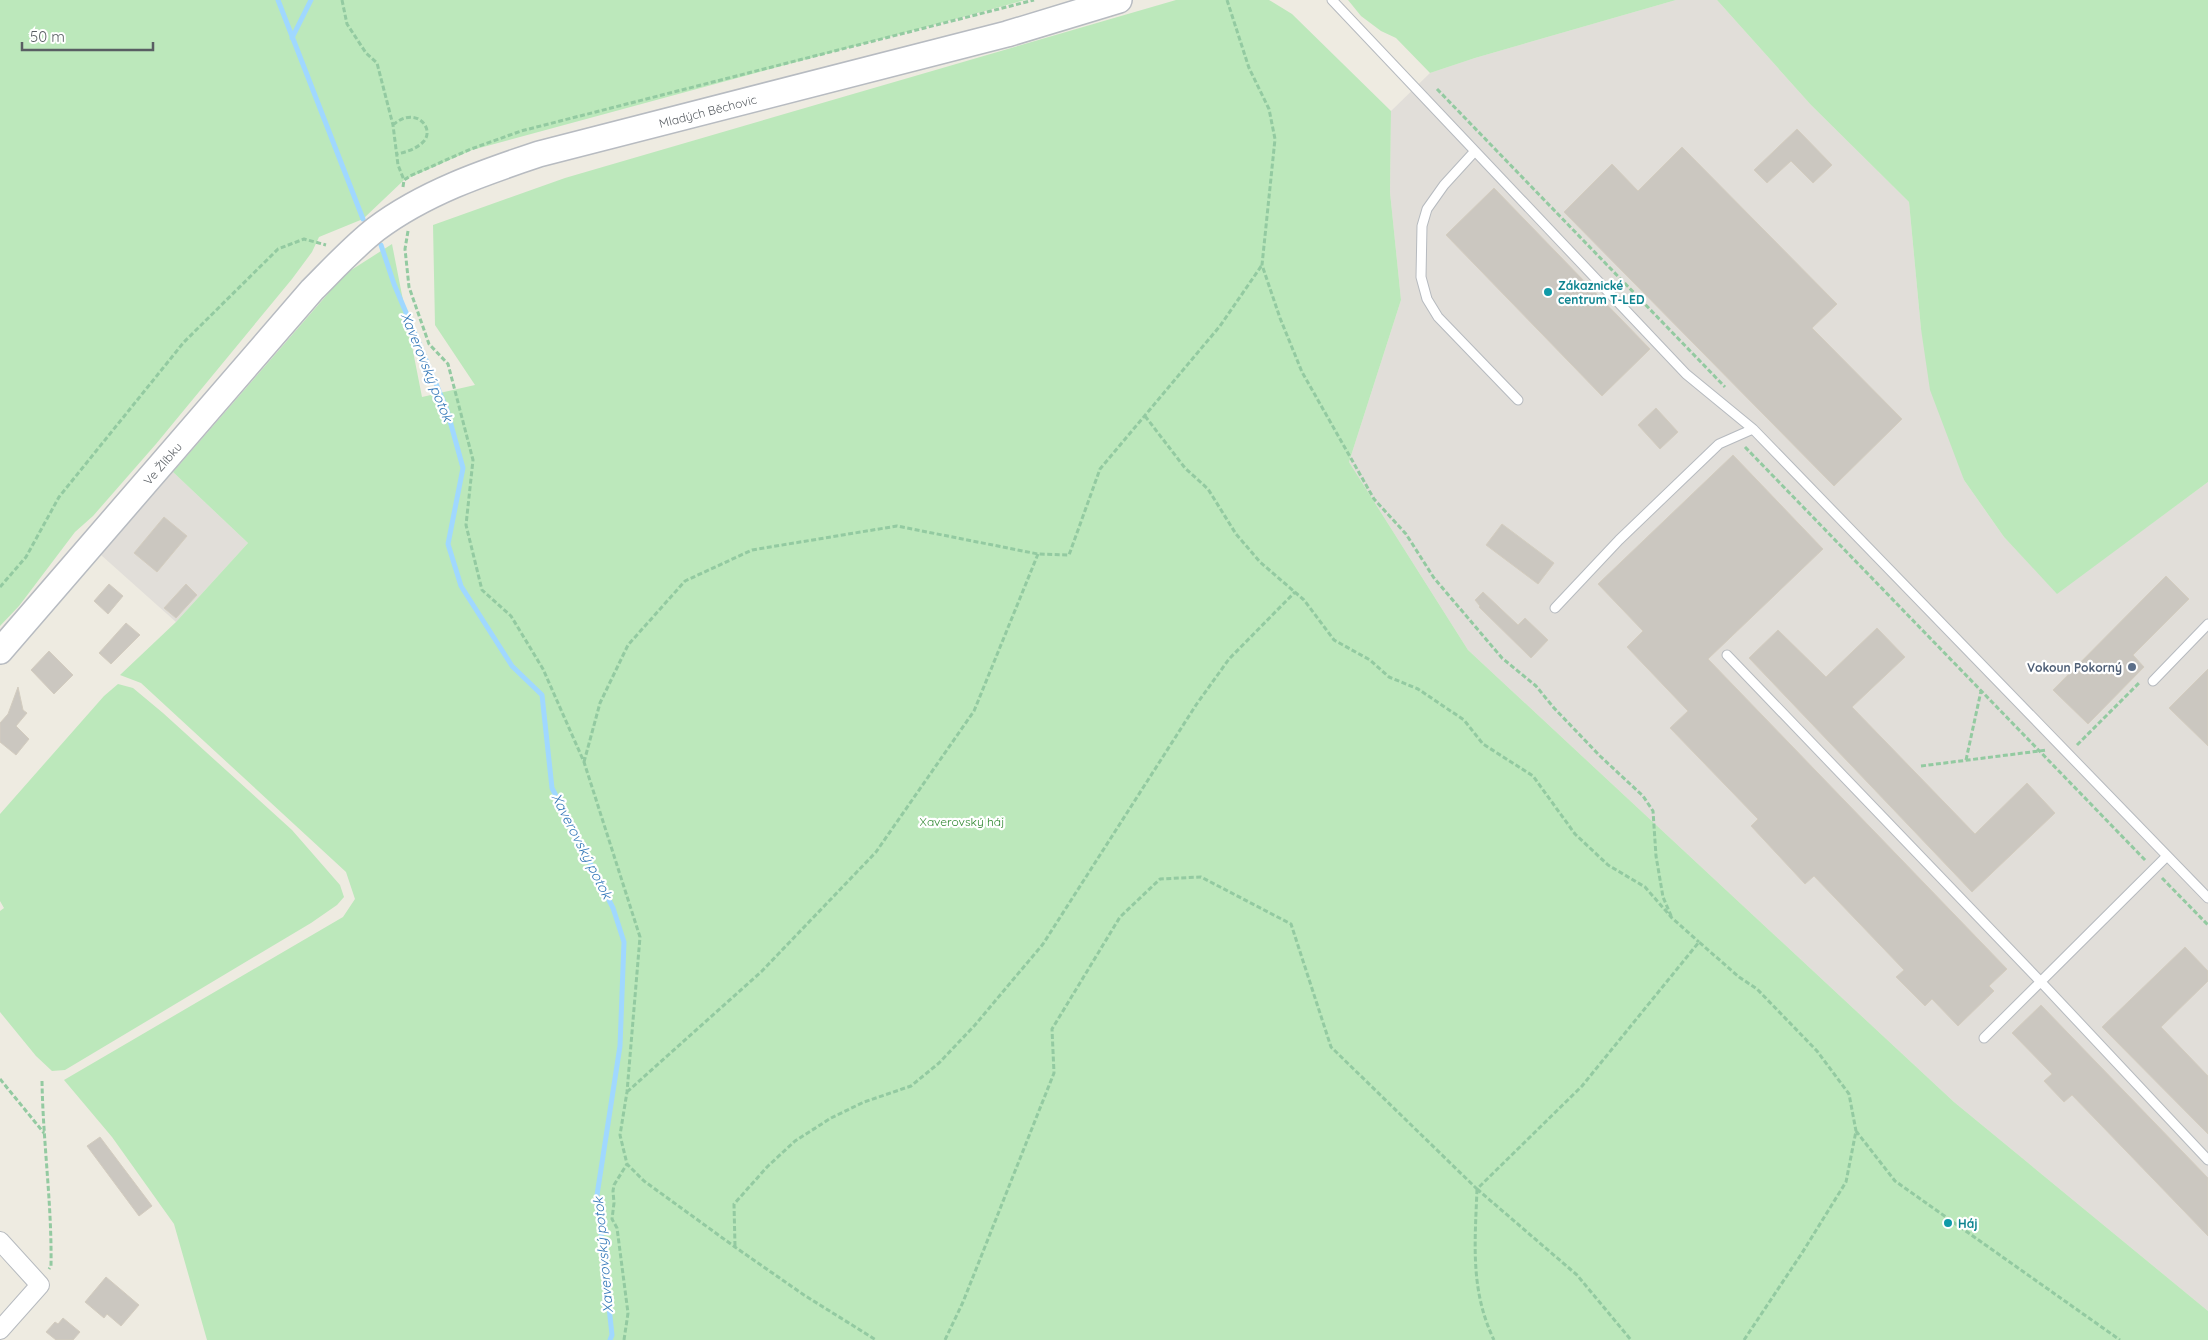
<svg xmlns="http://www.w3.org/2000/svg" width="2208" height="1340" font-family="Quicksand,sans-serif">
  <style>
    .industrial { fill: #e1ded9 }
    .green { fill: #bce8bb }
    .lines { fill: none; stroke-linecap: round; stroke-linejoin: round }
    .stream { stroke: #a0d8ff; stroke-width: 5 }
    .building { fill: #cbc7c0; stroke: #d3ccbf }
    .lane-casing { stroke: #b6babf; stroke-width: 11 }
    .street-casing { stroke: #b6babf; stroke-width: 20 }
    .secondary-casing { stroke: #b7bbc1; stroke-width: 28 }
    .path { stroke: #93caa1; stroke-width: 3; stroke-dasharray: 5 2.5; stroke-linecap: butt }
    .lane { stroke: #fff; stroke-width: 9 }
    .street { stroke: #fff; stroke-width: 18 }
    .secondary { stroke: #fff; stroke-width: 25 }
    .culture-dot { fill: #0f9aa8; stroke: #fff; stroke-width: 2 }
    .service-dot { fill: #5c6f8a; stroke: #fff; stroke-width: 2 }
    .labels { text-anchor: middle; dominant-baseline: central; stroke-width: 4.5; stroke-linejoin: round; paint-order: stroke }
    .street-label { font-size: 12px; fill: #595e63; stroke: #fff }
    .culture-label { font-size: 12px; font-weight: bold; fill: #0d838f; stroke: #fff; text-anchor: start }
    .service-label { font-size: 12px; font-weight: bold; fill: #4e5e75; stroke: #fff; text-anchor: end }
    .park-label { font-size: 12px; fill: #2e872f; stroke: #fff }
    .water-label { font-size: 14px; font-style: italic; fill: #3579b9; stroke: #fff }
  </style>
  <rect width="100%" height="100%" fill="#eeebe1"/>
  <path class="industrial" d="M1676 0H1717L1811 105 1909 202 1921 329 1964 480 2004 537 2057 593 2208 482V1311L1954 1102 1468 650 1349 462 1401 300 1390 192 1391 111 1430 73 1475 58Z
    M173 472 248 543 176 622 101 555Z"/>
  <path class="green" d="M0 0H1025L472 150 404 180 363 219 319 237 312 252 292 279 156 444 93 516 75 532 19 606 0 626Z
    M1176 0H1269L1292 14 1391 111 1390 192 1401 300 1349 462 1468 650 1954 1102 2208 1311V1340H207L174 1224 112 1137 64 1080 343 917 355 899 346 872 141 683 120 675 176 622 248 543 173 472 345 274 392 244 422 397 475 385 435 325 433 225 565 178Z
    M1348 0H1676L1475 58 1430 73 1396 38 1381 31 1361 16Z
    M1717 0H2208V482L2057 594 2004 537 1964 480 1930 390 1921 329 1909 202 1811 105Z
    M118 684 133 688 163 713 292 830 340 885 344 897 337 905 311 923 65 1070 52 1071 36 1056 0 1012V911L4 908 0 901V814L104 696Z"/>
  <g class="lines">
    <path class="stream" d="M278 0 363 219
      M292 38 311 0
      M381 245 394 284 447 410 463 468 448 544 461 586 512 666 542 695 552 788 613 908 624 942 620 1046 597 1195 612 1335 610 1340"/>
  </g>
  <path class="building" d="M1797 129 1832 165 1813 183 1791 161 1767 183 1754 170Z
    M1682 147 1837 304 1812 328 1902 419 1834 486 1564 212 1612 164 1638 191Z
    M1494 188 1650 349 1602 396 1446 235Z
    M1656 408 1678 432 1660 449 1638 425Z
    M1733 455 1823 549 1708 659 2007 969 1989 986 1994 991 1958 1026 1932 999 1925 1006 1896 977 1904 970 1814 876 1805 884 1751 826 1758 819 1670 728 1688 711 1627 647 1643 631 1598 584Z
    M164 517 187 536 157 572 134 553Z
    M1502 524 1554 563 1538 584 1486 545Z
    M2166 576 2189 599 2133 655 2144 667 2088 724 2053 690Z
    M109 584 123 596 108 614 94 601Z
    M186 584 197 595 176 618 164 608Z
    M1483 592 1518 625 1525 618 1548 640 1531 658 1479 607 1480 606 1475 600Z
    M126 623 140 635 111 664 99 653Z
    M1877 628 1905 657 1852 707 1975 834 2027 783 2055 813 1972 892 1749 658 1778 630 1826 677Z
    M49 651 73 675 54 694 31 670Z
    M2208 669V746L2169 708Z
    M18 687 23 710 27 713 16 726 29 739 16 755 0 742V723L8 714Z
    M2185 947 2208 971V981L2161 1027 2208 1076V1134L2102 1027Z
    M2041 1005 2208 1178V1236L2072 1095 2064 1102 2044 1081 2052 1074 2012 1033Z
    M100 1137 152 1206 139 1216 87 1146Z
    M106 1277 139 1305 121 1326 107 1314 104 1318 85 1302Z
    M63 1318 80 1332 73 1340H56L46 1332 55 1322 58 1324Z"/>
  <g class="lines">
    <defs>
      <path id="lane" d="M1332 0 1686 374 1753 429 2208 898
        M1475 151 1444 185 1427 209 1422 226 1421 277 1427 299 1438 317 1518 400
        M1555 608 1619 540 1719 444 1753 429
        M1727 655 2040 981 2208 1160
        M2153 681 2208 624
        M1984 1038 2167 856"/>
      <path id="street" d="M0 1241 40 1285 0 1330"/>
      <g id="secondary">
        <path id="s1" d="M0 651 312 290C333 269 353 247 376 229 424 193 482 173 539 154L1007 34 1119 0"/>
      </g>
    </defs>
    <use href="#lane" class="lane-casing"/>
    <use href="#street" class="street-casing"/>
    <use href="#secondary" class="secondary-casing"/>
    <path class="path" d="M342 0 347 24 366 53 377 63 393 125 398 165 404 180
      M1227 0 1249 68 1269 109 1275 139 1262 265 1280 318 1302 372 1374 499 1406 534 1434 578 1502 658 1536 686 1554 708 1600 756 1643 796 1653 811 1656 856 1663 897 1672 918
      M1437 89 1725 387
      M393 125C415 105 435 128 424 141 417 149 406 152 397 154
      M403 187 404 180 412 175 471 149 521 131 1034 0
      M408 231 405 249 409 287 429 344 448 364 473 460 466 525 482 590 511 616 543 669 584 762 640 937 627 1092 620 1135 627 1164 644 1181 735 1247 804 1295 876 1340
      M1145 416 1185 468 1208 489 1236 534 1260 562 1304 600 1334 640 1370 660 1389 677 1418 689 1464 720 1483 744 1533 776 1575 834 1608 865 1645 887 1672 918 1699 942
      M1745 447 2146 861
      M0 587 26 557 59 497 184 342 278 249 304 239 326 245
      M2077 745 2140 682
      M1966 760 1981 691
      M584 762 600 703 628 645 685 581 752 550 897 526 1038 554 1069 555 1100 469 1220 326 1262 265
      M1921 766 2047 750
      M2162 878 2208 925
      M0 1079 44 1133
      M42 1081C43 1143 52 1204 51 1266L49 1269
      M627 1092 762 971 876 852 974 711 1038 554
      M1477 1189 1577 1275 1631 1340
      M1477 1189C1475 1243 1470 1290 1494 1340
      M735 1246 734 1204 767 1167 795 1141 831 1118 864 1102 911 1086 939 1063 975 1025 1043 944 1196 705 1229 659 1295 592
      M624 1340 628 1313 617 1228 612 1219 614 1203 613 1191 614 1185 627 1164
      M945 1340 963 1302 1054 1073 1052 1029 1120 917 1160 879 1201 877 1291 924 1331 1047 1477 1189 1582 1086 1699 942 1739 977 1757 989 1817 1051 1849 1094 1856 1131
      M1744 1340 1802 1253 1846 1182 1856 1131 1895 1181 2120 1340"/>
    <use href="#lane" class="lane"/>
    <use href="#street" class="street"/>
    <use href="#secondary" class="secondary"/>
  </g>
  <g class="culture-dot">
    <circle cx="1548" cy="292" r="5"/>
    <circle cx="1948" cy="1223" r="5"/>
  </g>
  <circle class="service-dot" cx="2132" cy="667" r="5"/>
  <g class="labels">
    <g class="street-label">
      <text stroke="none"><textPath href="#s1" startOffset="920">Mladých Běchovic</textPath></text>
      <text stroke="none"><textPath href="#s1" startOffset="248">Ve Žlíbku</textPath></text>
    </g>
    <g class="culture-label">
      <text x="1558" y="285">Zákaznické<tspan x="1558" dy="14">centrum T-LED</tspan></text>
      <text x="1958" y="1223">Háj</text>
    </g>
    <g class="service-label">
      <text x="2122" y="667">Vokoun Pokorný</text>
    </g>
    <g class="park-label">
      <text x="962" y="821">Xaverovský háj</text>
    </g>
    <g class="water-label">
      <text transform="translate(427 367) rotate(68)">Xaverovský potok</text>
      <text transform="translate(582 846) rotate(63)">Xaverovský potok</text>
      <text transform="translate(603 1255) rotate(-95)">Xaverovský potok</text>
    </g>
  </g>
  <path d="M22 42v8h131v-8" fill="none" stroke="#595e63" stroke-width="2.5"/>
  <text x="30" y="42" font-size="15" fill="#595e63" stroke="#ffffff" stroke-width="4" paint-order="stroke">50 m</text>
</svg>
